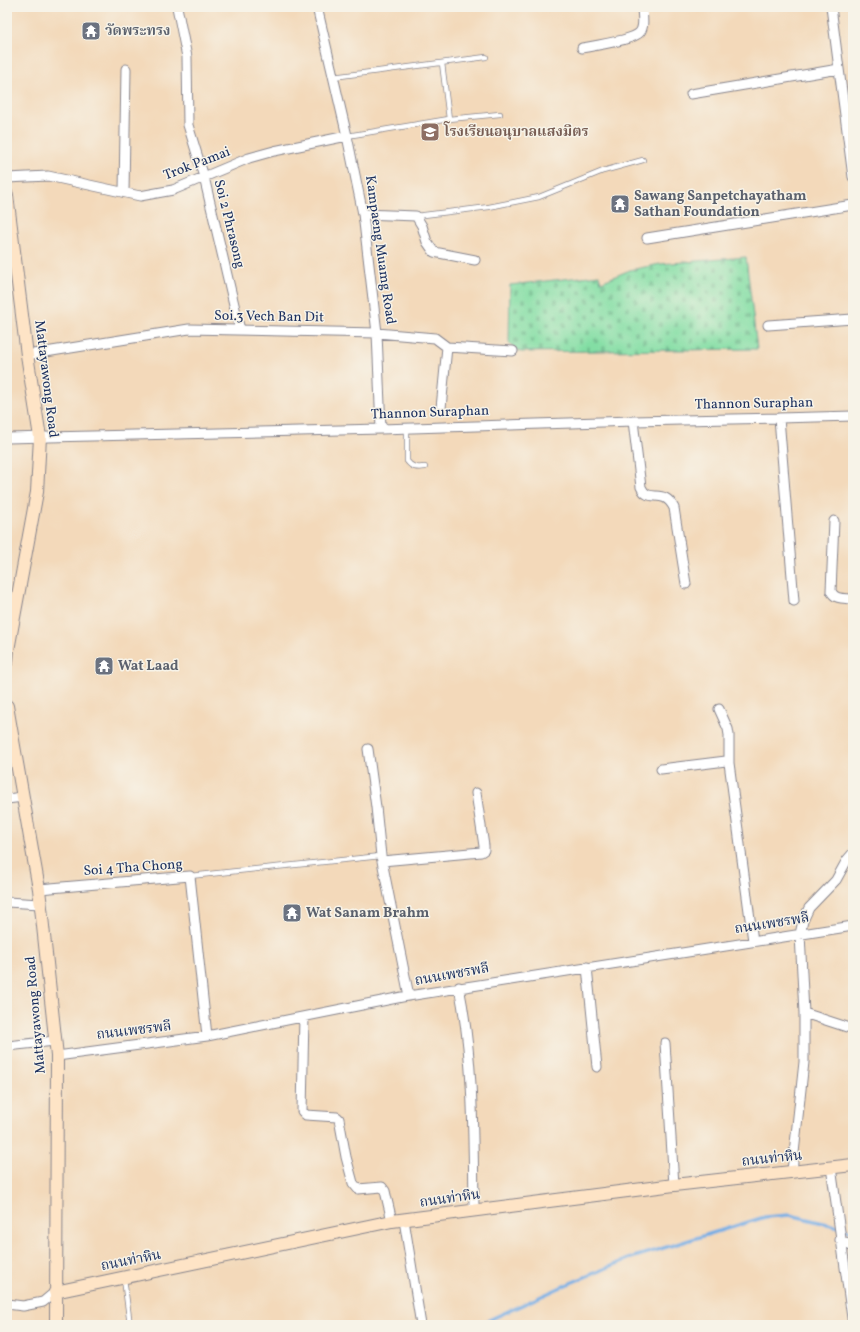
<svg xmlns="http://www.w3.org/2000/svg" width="860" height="1332" font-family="Vollkorn,'Noto Serif Thai',serif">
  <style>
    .cemetery { fill: url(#cemetery-stones); stroke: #4f8681 }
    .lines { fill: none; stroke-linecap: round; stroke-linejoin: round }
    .stream { stroke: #75ade5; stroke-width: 3.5 }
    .lane-casing { stroke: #87848c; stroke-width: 6 }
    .street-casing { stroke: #87848c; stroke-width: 11 }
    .secondary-casing { stroke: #87848c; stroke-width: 14 }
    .lane { stroke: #fff; stroke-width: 4.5 }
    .street { stroke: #fff; stroke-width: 9 }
    .secondary { stroke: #fee4c6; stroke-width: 12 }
    .labels { text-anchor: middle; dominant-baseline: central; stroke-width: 3; stroke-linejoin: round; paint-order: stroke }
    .worship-label { font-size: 14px; font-weight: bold; fill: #5b616d; stroke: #f7f3e8; text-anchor: start }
    .education-label { font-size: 14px; font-weight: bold; fill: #785e54; stroke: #f7f3e8; text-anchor: start }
    .street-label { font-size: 14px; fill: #1b2f5e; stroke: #f7f3e8 }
  </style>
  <defs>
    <pattern id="cemetery-stones" width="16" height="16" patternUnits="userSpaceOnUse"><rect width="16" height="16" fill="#83dea4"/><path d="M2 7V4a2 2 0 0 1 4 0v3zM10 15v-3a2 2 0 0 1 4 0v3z" fill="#71bf90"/></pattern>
  </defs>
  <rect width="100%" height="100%" fill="#f7f3e8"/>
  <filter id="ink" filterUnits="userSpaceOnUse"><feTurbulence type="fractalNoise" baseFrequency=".025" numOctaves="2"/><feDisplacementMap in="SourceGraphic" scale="8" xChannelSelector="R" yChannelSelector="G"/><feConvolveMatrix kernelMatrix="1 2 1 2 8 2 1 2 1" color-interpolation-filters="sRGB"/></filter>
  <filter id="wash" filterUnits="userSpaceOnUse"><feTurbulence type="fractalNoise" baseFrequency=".012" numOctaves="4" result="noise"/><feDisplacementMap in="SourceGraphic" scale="16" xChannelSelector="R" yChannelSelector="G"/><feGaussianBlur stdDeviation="0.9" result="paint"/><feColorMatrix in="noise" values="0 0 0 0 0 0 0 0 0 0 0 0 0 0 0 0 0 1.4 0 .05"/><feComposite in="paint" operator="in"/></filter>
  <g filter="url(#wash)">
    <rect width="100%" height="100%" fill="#f3d9ba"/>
    <path class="cemetery" d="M746 257 757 349 520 352 509 343 510 285 599 275 601 282 630 270 660 264Z"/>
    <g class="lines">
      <path class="stream" d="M478 1325 568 1284 631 1258 765 1217 790 1215 844 1228 853 1233"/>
    </g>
  </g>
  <g filter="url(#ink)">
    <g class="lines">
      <defs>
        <path id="lane" d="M442 63 449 119
          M333 77 486 57
          M347 136 449 119 500 114
          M416 216 489 207 539 197 603 171 643 160
          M407 428V461C412 468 417 468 425 467
          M190 876 381 856
          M124 1279 130 1325"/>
        <path id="street" d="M177 7 187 57 188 125 204 177 240 330
          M317 7 347 136 363 214 377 333 381 429
          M831 7 853 177
          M582 48C593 46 634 40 640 32 645 26 642 14 642 7
          M691 94 839 69
          M7 178 48 176 140 196 173 190 249 158 274 151 347 136
          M124 192 126 69
          M363 214 416 216 422 226 427 242 434 252 475 260
          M647 238 853 205
          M768 325 853 319
          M447 347 513 351
          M27 355 189 329 377 333 435 338 447 347 441 408
          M779 418 794 601
          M633 421 641 487C649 505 663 486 674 508L686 584
          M7 438 381 429 633 421 779 418 853 416
          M834 521 831 591C835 600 844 598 853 599
          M719 709 728 729 729 735V763
          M368 749 376 807 381 856 409 996
          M661 769 726 761 729 763 753 941
          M7 799 23 797
          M382 861 481 852 484 850V846L476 793
          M39 889 190 876 207 1036
          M7 902 40 904
          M587 967 597 1067
          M459 987C474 1061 473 1136 474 1210
          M804 1013 853 1029
          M304 1017 302 1111 306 1115 337 1117 339 1119 346 1157 353 1183 358 1189 382 1187 385 1191 392 1221
          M665 1043 674 1185
          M7 1046 55 1041
          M57 1056 207 1036 402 997 853 926
          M831 1167 853 1325
          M792 1171 804 1062V1013L800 934 803 921 809 908 836 880 847 860 853 853
          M404 1220 421 1325
          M840 1240 853 1247
          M7 1304 23 1306 43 1302 55 1292"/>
        <path id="secondary" d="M7 195 27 355 40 437 37 492 8 650 7 661
          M7 706 39 889 57 1056 56 1325
          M55 1292 392 1221 674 1185 853 1165"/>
      </defs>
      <use href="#lane" class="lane-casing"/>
      <use href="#street" class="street-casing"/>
      <use href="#secondary" class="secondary-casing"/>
      <use href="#lane" class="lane"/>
      <use href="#street" class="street"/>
      <use href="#secondary" class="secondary"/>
    </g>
  </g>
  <defs>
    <symbol id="temple-square" viewBox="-11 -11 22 22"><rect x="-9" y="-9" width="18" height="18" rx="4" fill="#6b7280" stroke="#f7f3e8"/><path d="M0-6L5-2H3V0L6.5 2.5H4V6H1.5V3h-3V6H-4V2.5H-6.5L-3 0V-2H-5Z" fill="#fff"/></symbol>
    <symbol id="school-square" viewBox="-11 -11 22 22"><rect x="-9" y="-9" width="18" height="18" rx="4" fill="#8d6e63" stroke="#f7f3e8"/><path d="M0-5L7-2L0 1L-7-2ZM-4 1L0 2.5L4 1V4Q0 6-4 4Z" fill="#fff"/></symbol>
  </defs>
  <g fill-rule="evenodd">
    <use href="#temple-square" x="80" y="20" width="22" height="22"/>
    <use href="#school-square" x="419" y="121" width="22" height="22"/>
    <use href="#temple-square" x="609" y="193" width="22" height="22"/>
    <use href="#temple-square" x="93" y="655" width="22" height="22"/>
    <use href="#temple-square" x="281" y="902" width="22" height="22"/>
  </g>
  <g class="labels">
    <g class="worship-label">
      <text x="105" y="31">วัดพระทรง</text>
      <text x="634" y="196">Sawang Sanpetchayatham<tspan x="634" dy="16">Sathan Foundation</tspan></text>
      <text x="118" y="666">Wat Laad</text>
      <text x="306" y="913">Wat Sanam Brahm</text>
    </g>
    <g class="education-label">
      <text x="444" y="132">โรงเรียนอนุบาลแสงมิตร</text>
    </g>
    <g class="street-label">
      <text transform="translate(197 164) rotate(-21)">Trok Pamai</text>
      <text transform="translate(229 224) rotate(76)">Soi 2 Phrasong</text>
      <text transform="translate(380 250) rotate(82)">Kampaeng Muamg Road</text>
      <text transform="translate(269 317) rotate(1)">Soi.3 Vech Ban Dit</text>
      <text transform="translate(46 379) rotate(83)">Mattayawong Road</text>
      <text transform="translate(754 404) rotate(-1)">Thannon Suraphan</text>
      <text transform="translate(430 413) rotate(-2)">Thannon Suraphan</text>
      <text transform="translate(133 868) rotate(-4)">Soi 4 Tha Chong</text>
      <text transform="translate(772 924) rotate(-9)">ถนนเพชรพลี</text>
      <text transform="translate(452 975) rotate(-10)">ถนนเพชรพลี</text>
      <text transform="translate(36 1015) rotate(-95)">Mattayawong Road</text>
      <text transform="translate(134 1031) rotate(-7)">ถนนเพชรพลี</text>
      <text transform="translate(772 1159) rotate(-6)">ถนนท่าหิน</text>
      <text transform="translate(450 1199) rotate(-8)">ถนนท่าหิน</text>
      <text transform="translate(131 1261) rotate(-11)">ถนนท่าหิน</text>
    </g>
  </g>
  <rect width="860" height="1332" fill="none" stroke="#f7f3e8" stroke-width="24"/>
</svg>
